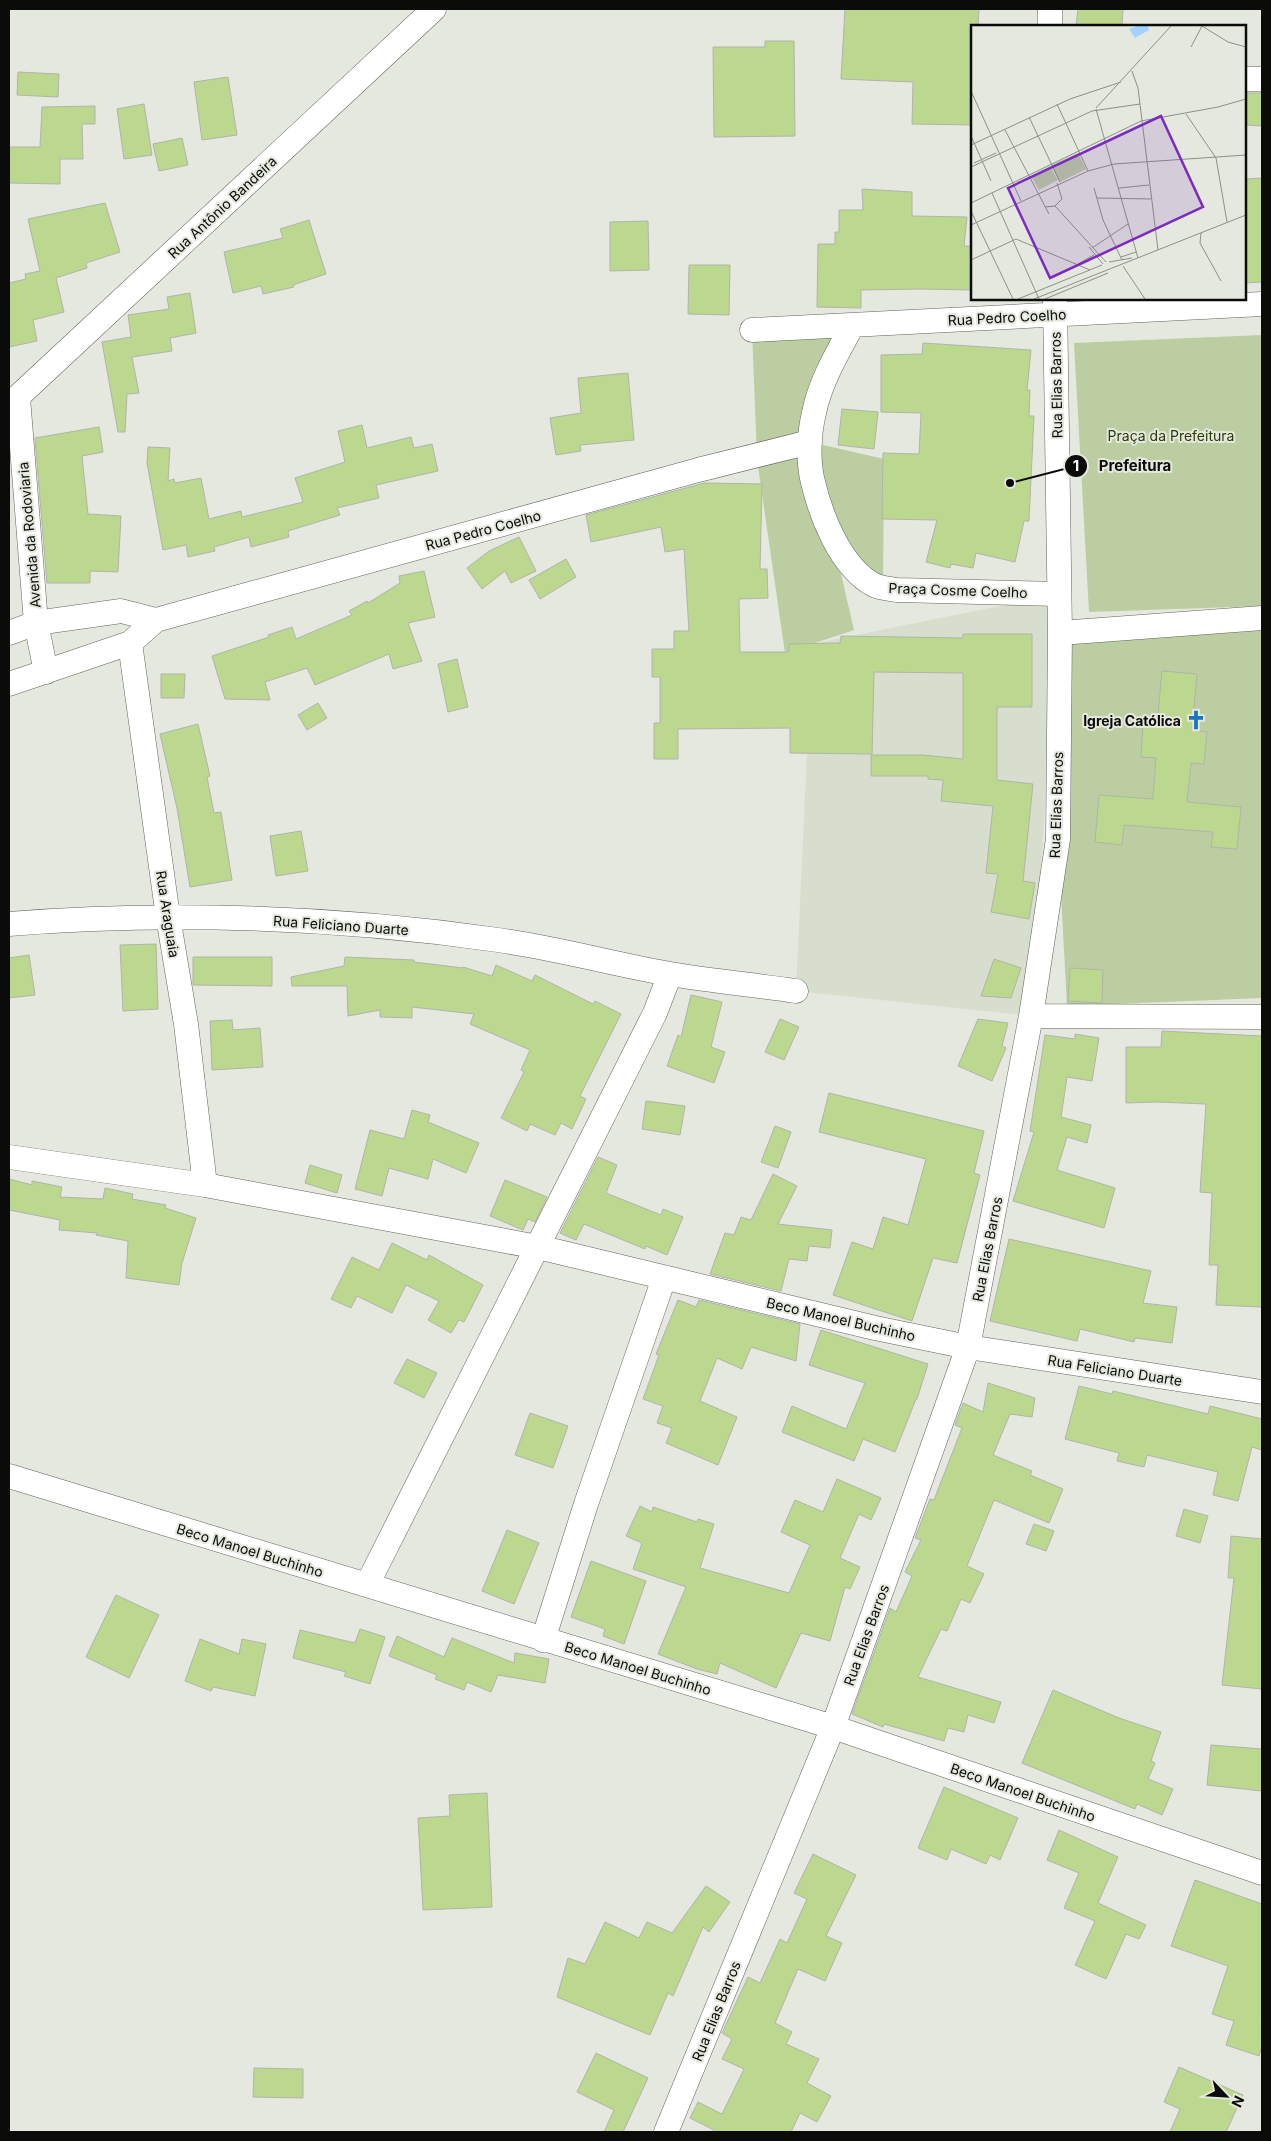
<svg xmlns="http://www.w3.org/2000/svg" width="1271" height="2141" font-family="Inter,sans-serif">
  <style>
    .built { fill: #d7dece }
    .green { fill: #bbcda1 }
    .building { fill: #bcd88f; stroke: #b0b4aa }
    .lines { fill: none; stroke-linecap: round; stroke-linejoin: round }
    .street-casing { stroke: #60645b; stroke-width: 25 }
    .street { stroke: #fff; stroke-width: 24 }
    .labels { text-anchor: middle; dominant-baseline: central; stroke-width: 4; stroke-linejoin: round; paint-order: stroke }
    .street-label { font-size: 14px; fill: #0b0c09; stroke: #e4e8de }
    .park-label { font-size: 14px; fill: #2a3a04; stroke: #e4e8de }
    .poi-label { font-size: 14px; font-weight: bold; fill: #0b0c09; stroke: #e4e8de; text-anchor: end }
    .inset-road { fill: none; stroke: #8d9089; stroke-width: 1 }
    .view { fill: #7b2cbf; fill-opacity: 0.15; stroke: #7b2cbf; stroke-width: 2.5 }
    .inset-edge { fill: none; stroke: #0b0c09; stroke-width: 2.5 }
    .leader { fill: none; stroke: #0b0c09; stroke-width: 2 }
    .callout-dot { fill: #0b0c09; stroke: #e4e8de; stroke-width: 2 }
    .mark-label { font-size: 15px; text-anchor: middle; font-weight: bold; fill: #fff }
    .callout-label { font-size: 15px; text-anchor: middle; font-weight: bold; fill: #0b0c09; stroke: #e4e8de; stroke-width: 4; stroke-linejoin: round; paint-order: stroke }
  </style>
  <rect width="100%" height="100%" fill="#e4e8de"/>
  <path class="built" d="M1059 594 1031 1016 796 991 812 644Z"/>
  <path class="green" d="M852 326 810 442 884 459 883 587 846 560 813 453 854 630 785 653 757 459 752 330Z
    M1262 335V606L1089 612 1074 343Z
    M1262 618V998L1067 1006 1058 839 1060 633Z"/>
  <path class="building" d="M845 9H979L978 26H972V125L912 124 913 82 841 79Z
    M1078 9H1123L1122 26H1076Z
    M765 41H794L795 136 714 137 713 47H765Z
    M18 72 59 74 58 97 17 95Z
    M228 77 237 135 202 140 194 82Z
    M1245 93H1262V126L1245 125Z
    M144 104 152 155 124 159 117 109Z
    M95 106V124H82L83 159H60V184L9 183V147H40L42 107Z
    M182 138 188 165 159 171 153 144Z
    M1262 178V282L1245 283V179Z
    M862 189 912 192V216L967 217 964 246H972V290L921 289 861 290V308L817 307 818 244H835V232H839V210H863Z
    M105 203 120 252 86 263 87 268 56 278 64 312 33 320 37 341 9 347V283L26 279 25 274 40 271 28 219Z
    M309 220 326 274 293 285 294 287 263 294 261 286 233 293 224 252 283 238 280 229Z
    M648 221 649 270 610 271V222Z
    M689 265H730L729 315 688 314Z
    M190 293 196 333 170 338 172 351 132 357 139 393 127 394 125 432H118L102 342 131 337 128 315 169 309 167 297Z
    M923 343 1031 350 1027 390H1030L1029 416H1034L1029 521H1024L1015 562 976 553 973 568 951 564 950 568 926 562 937 520 882 519 883 453 919 454 921 413 881 412V355L922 354Z
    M628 373 634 440 580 445 581 451 556 455 550 418 581 413 578 378Z
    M842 409 878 412 874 449 838 445Z
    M362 425 367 448 411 437 414 448 432 444 438 471 376 485 379 498 337 508 340 515 288 531 289 537 251 547 249 537 214 547 215 551 188 557 186 545 163 550 147 463 148 447 170 448 168 481 174 479 175 483 201 478 209 519 241 511 242 517 303 502 295 478 345 462 338 431Z
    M99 427 103 452 82 456 88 514 121 516 118 572 90 571V583H47L35 438Z
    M704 483 762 484 760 569H767L768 598 739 599 740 652H789V644L840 643 841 636 963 638V634H1032V707H997V780L1033 784 1023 881 1035 883 1029 919 991 912 998 874 986 873 993 806 941 801 943 780 928 779V776H871V755H923L963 759V673L874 672 872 754 790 753V728L678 729V759H654V723H660V677H652V649H674V631H689L684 549 665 552 661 527 591 542 586 515Z
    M519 537 536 571 511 583 505 571 482 589 467 568 489 551Z
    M566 559 576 577 540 599 529 580Z
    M424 571 435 617 408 623 422 661 393 669 389 654 315 685 307 668 265 682 270 700 225 699 212 656 269 637 268 635 292 627 296 639 352 615 349 611 367 601 368 603 400 583 399 576Z
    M457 659 468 707 448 712 438 664Z
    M1162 671 1197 674 1192 730 1207 732 1204 764 1191 763 1187 802 1241 807 1237 849 1211 847 1213 832 1124 825 1122 845 1095 842 1099 795 1153 799 1156 758 1141 757 1143 725 1157 726Z
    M161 674H185L184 698H161Z
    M318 703 327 718 307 730 298 715Z
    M198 724 210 776 207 777 214 813 221 812 232 880 190 887 177 808 160 734Z
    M301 831 308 871 276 876 270 836Z
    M156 944 158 1009 123 1011 120 945Z
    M29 955 35 995 9 998V958Z
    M193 957H272V986L193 985Z
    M345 957 414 960V962L463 968V967L492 976 496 965 532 981 535 975 593 1004 595 1001 621 1014 580 1096 586 1099 572 1129 561 1123 555 1135 530 1124 527 1131 501 1118 524 1072 521 1070 530 1050 470 1024 474 1014 412 1007V1018L380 1017V1010L348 1016 347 986H292L291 977 344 966Z
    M994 959 1021 968 1011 998 981 996Z
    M1070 968 1103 970 1102 1003 1068 1001Z
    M691 995 722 1002 711 1047 725 1052 714 1083 667 1066 678 1035 681 1037Z
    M780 1019 799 1027 784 1060 765 1052Z
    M978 1019 1008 1023 1002 1046 1006 1048 992 1081 958 1066Z
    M232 1020 233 1030 260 1028 263 1067 212 1070 210 1021Z
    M1162 1031 1262 1036V1307L1216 1305 1218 1265H1209L1212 1193 1200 1192 1206 1104 1157 1102 1126 1103V1047H1161Z
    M1075 1034 1099 1038 1092 1081 1067 1077 1061 1117 1091 1125 1087 1143 1067 1137 1057 1170 1115 1188 1104 1228 1013 1201 1034 1132 1030 1131 1045 1035 1075 1039Z
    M829 1093 984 1131 974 1173 980 1175 957 1263 933 1258 912 1321 833 1295 852 1242 873 1249 883 1217 908 1225 926 1159 819 1132Z
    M646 1101 685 1106 680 1135 642 1129Z
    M412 1110 430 1115 428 1122 479 1143 466 1173 433 1159 428 1179 389 1168 382 1196 355 1189 370 1130 404 1139Z
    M775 1126 791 1132 778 1168 761 1162Z
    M598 1157 617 1165 606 1193 661 1215 663 1209 683 1217 667 1255 646 1246 645 1249 584 1224 576 1240 560 1233Z
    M310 1165 342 1175 337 1193 305 1183Z
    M773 1174 797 1186 778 1224 832 1230 830 1248 809 1246 807 1261 789 1259 781 1291 710 1274 725 1233 734 1235 741 1217 751 1220Z
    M9 1179 32 1185V1181L62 1187 60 1197 103 1199 105 1188 133 1194 132 1199 166 1205 165 1208 196 1218 182 1263 179 1285 126 1278 128 1241 96 1235 97 1233 59 1230 60 1220 9 1210Z
    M505 1180 547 1197 535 1222 528 1219 523 1230 490 1216Z
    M1009 1239 1151 1271 1143 1303 1177 1307 1172 1343 1135 1338 1134 1342 1080 1329 1077 1341 990 1321Z
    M392 1243 427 1260 429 1255 483 1285 464 1322 459 1320 451 1333 428 1320 439 1301 406 1285 392 1313 357 1296 351 1308 331 1299 352 1257 379 1270Z
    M678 1300 696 1307 699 1300 800 1324 796 1361 751 1347 742 1369 717 1358 700 1401 737 1417 718 1465 666 1443 672 1428 657 1423 663 1406 643 1399 659 1355 656 1354Z
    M821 1330 928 1364 917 1399H916L895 1452 863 1439 854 1461 782 1432 792 1406 846 1429 865 1383 809 1365Z
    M407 1359 437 1373 424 1398 394 1383Z
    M988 1383 1035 1398 1032 1417 1010 1414 993 1455 1032 1471 1030 1475 1063 1489 1049 1523 994 1500 967 1566 984 1574 970 1603 961 1599 947 1631 941 1629 918 1677 1001 1702 994 1723 968 1715 964 1732 948 1728 944 1741 884 1724 883 1727 852 1714 890 1608 896 1612 912 1576 905 1572 921 1540 915 1538 930 1499 934 1500 962 1428 955 1425 963 1403 983 1412Z
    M1079 1386 1112 1394 1113 1391 1208 1414 1210 1406 1262 1419V1450L1252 1447 1238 1501 1213 1495 1218 1472 1147 1455 1144 1467 1117 1461 1119 1453 1065 1439Z
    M530 1413 568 1426 553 1468 515 1455Z
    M837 1479 881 1498 871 1520 859 1514 840 1558 860 1567 850 1589 845 1587 830 1641 801 1633 776 1688 720 1663 717 1674 697 1669 658 1654 686 1587 633 1569 642 1543 626 1536 640 1506 652 1512 653 1507 697 1522 698 1519 714 1524 700 1568 789 1593 810 1545 781 1532 795 1500 823 1512Z
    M1184 1509 1208 1516 1200 1543 1176 1536Z
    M1034 1524 1054 1531 1046 1551 1026 1544Z
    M507 1530 539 1543 514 1604 482 1591Z
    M1231 1536 1262 1539V1689L1222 1685 1234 1578H1228Z
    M591 1561 646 1581 624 1644 603 1636 605 1629 571 1617Z
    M116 1595 159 1615 129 1678 86 1657Z
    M360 1629 385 1637 370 1684 344 1676 346 1672 293 1658 300 1630 355 1643Z
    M397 1636 444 1657 452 1638 514 1663 515 1653 549 1659 545 1683 498 1675 491 1692 467 1682 464 1690 435 1679 437 1675 389 1656Z
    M200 1639 239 1654 242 1639 266 1644 255 1696 213 1687 211 1691 185 1681Z
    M1053 1690 1119 1718 1161 1732 1151 1761 1155 1763 1148 1779 1173 1789 1162 1815 1137 1804 1135 1809 1022 1763Z
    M1211 1745 1262 1749V1791L1207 1785Z
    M944 1787 1018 1818 1000 1860 990 1855 986 1864 951 1849 947 1860 918 1848Z
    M487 1793 492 1907 423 1910 418 1818 450 1816 449 1795Z
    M1059 1830 1118 1857 1098 1903 1146 1925 1139 1939 1126 1934 1106 1979 1075 1965 1095 1921 1064 1908 1079 1873 1047 1860Z
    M813 1854 856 1875 826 1936 842 1943 825 1981 798 1969 775 2023 792 2032 786 2044 819 2059 807 2083 831 2096 817 2122 800 2113 791 2132H713L714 2130 690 2118 698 2102 722 2114 744 2069 722 2059 732 2039 722 2033 748 1977 760 1983 780 1939 787 1943 807 1899 794 1893Z
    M1195 1880 1262 1904V2046L1259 2056 1226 2045 1234 2021 1212 2014 1228 1966 1171 1946Z
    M706 1886 730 1902 709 1932 703 1927 673 1996 668 1993 650 2035 557 1997 568 1958 585 1964 605 1922 639 1938 647 1922 672 1933Z
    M596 2053 648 2078 623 2132H604L614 2110 577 2092Z
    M1179 2067 1243 2095 1226 2132H1170L1180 2109 1164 2102Z
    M254 2068 303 2069V2098L253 2097Z"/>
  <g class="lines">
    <defs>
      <path id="street" d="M1050 9V26
        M1245 79H1262
        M852 326C837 354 820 382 814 413 809 433 808 459 812 478 820 514 840 567 874 585 880 588 890 589 897 590L1059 594
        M752 330 1262 304
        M18 397 36 623 46 672
        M9 405 434 9
        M9 633 36 623 121 611 156 620
        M1060 633 1262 618
        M130 643 168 917 186 1024 205 1185
        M9 684 130 643 156 620 698 470 810 442
        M9 924C169 911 339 917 498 940 556 948 613 964 670 974 712 981 754 985 796 991
        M1031 1016 1262 1017
        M9 1157 205 1185 538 1247 875 1328 968 1347 1262 1392
        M9 1476 833 1727 1262 1873
        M367 1585 655 1013 670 974
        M543 1640 586 1504 664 1278
        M666 2132 833 1727 968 1347 1031 1016 1058 839 1060 633 1055 299"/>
    </defs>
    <use href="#street" class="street-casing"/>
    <use href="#street" class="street"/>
  </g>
  <defs>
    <symbol id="church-bare" viewBox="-9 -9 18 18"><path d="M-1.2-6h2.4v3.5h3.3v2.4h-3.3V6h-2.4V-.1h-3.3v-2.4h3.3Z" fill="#1874c1" stroke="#e4e8de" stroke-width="2.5" paint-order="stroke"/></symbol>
  </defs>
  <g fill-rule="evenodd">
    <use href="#church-bare" x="1182" y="706" width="28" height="28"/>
  </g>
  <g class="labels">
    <g class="street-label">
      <text transform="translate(222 207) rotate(-43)">Rua Antônio Bandeira</text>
      <text transform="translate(1007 317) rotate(-3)">Rua Pedro Coelho</text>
      <text transform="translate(1056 385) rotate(-91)">Rua Elias Barros</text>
      <text transform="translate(483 530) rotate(-15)">Rua Pedro Coelho</text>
      <text transform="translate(29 535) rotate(-95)">Avenida da Rodoviaria</text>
      <text transform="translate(958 590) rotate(2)">Praça Cosme Coelho</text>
      <text transform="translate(1056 805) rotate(-88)">Rua Elias Barros</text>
      <text transform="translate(168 914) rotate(81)">Rua Araguaia</text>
      <text transform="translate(341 925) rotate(4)">Rua Feliciano Duarte</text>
      <text transform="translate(987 1249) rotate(-79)">Rua Elias Barros</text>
      <text transform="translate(841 1319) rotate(13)">Beco Manoel Buchinho</text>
      <text transform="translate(1115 1370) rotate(9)">Rua Feliciano Duarte</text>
      <text transform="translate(250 1550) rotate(17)">Beco Manoel Buchinho</text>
      <text transform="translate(866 1635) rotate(-70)">Rua Elias Barros</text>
      <text transform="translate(638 1668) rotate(17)">Beco Manoel Buchinho</text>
      <text transform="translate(1023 1792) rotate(19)">Beco Manoel Buchinho</text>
      <text transform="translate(716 2011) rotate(-68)">Rua Elias Barros</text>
    </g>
    <g class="park-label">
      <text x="1171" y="435">Praça da Prefeitura</text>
    </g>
    <g class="poi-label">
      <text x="1181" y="720">Igreja Católica</text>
    </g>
  </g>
  <g transform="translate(971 25)">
    <rect width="275" height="275" fill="#e4e8de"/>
    <path d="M107 128 115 144 89 157 80 140ZM79 141 87 155 68 165 60 151Z" fill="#bbcda1"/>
    <path d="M167 1H177L178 5 164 13 158 4Z" fill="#a5d1ff"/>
    <path class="inset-road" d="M231 1 257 17 275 22M220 22 231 1M161 46 167 63 187 225M0 66 50 176M86 79 117 146M125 83 200 1M125 84 167 233M215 89 245 133 256 197M58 92 89 157M34 105 78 189M0 111 20 156M0 120 99 74 150 57M3 138 25 128M0 142 121 86 169 79M123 163 132 195 151 235M148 163 178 160M21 168 68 274M126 173 180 174M0 178 170 96 247 82 275 74M84 181 135 237M74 182 84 181 91 174 86 158M0 186 42 274M0 200 117 146 143 139 275 130M230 208 229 218 250 256M118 222 132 239M121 223 157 199M150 232 165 227M0 235 45 214 119 245M138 237 161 233M107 239 123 230M152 241 174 274M47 274 131 240M63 274 275 190M74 274 137 248"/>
    <path class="view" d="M190 91 232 182 79 253 37 163Z"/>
    <rect width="275" height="275" class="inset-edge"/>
  </g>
  <path class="leader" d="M1010 483L1076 466"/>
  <g class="callout-dot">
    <circle cx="1010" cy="483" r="5"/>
    <circle cx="1076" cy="466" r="12"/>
  </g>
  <g class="mark-label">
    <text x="1076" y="471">1</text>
  </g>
  <g class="callout-label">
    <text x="1135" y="471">Prefeitura</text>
  </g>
  <rect width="1271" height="2141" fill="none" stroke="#0b0c09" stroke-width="20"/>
  <g transform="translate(1226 2096) rotate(115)" stroke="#e4e8de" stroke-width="4" paint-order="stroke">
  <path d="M0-4L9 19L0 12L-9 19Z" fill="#0b0c09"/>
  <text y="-8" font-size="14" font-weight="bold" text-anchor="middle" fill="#0b0c09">N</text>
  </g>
</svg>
